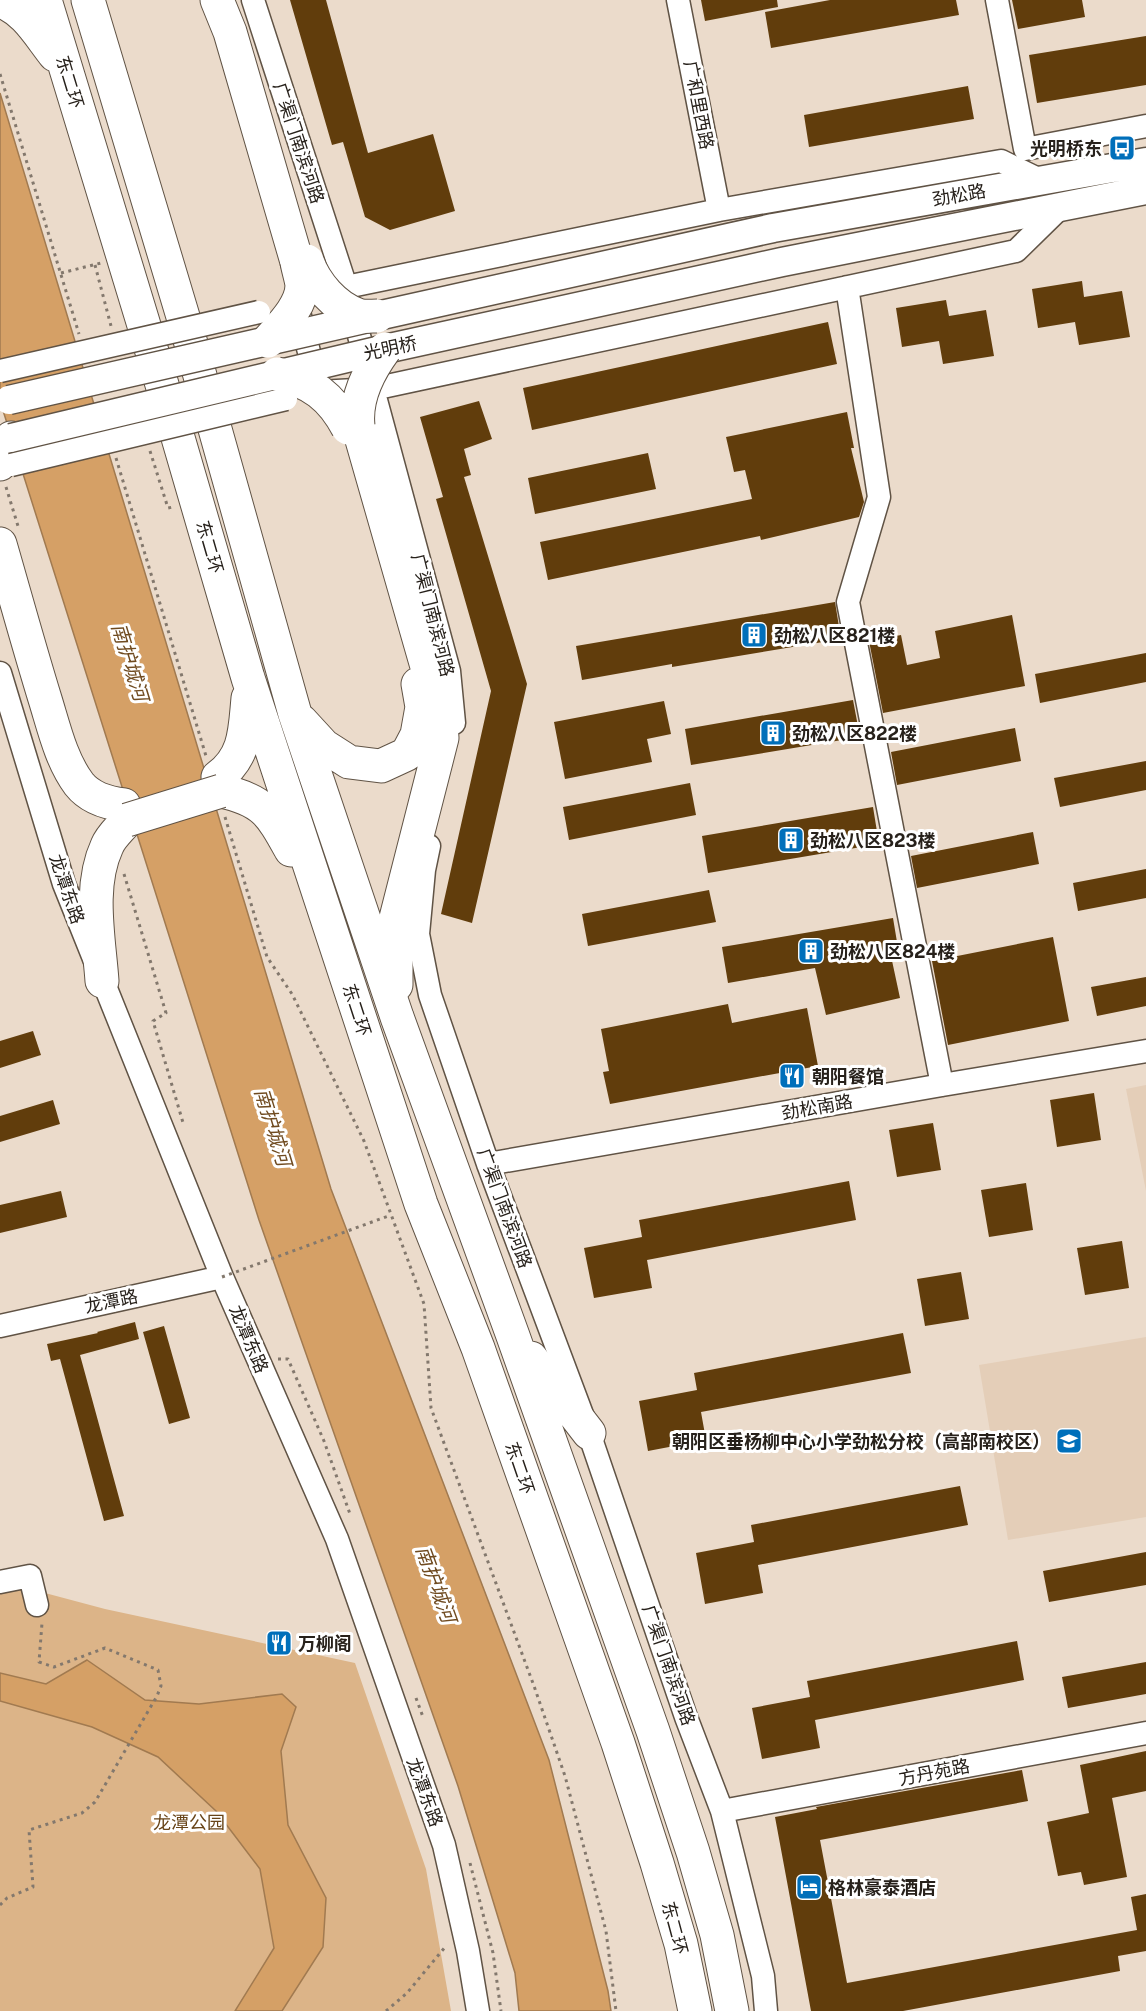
<svg xmlns="http://www.w3.org/2000/svg" width="1146" height="2011" font-family="'Public Sans','Noto Sans SC',sans-serif">
  <style>
    .built { fill: #e4ceb8 }
    .green { fill: #dcb488 }
    .water { fill: #d5a066; stroke: #a17a50; stroke-width: 1.5 }
    .building { fill: #613d0c }
    .lines { fill: none; stroke-linecap: round; stroke-linejoin: round }
    .minor-casing { stroke: #605345; stroke-width: 25 }
    .major-casing { stroke: #605345; stroke-width: 31 }
    .highway-casing { stroke: #605345; stroke-width: 35 }
    .path { stroke: #83786d; stroke-width: 3; stroke-dasharray: 3 4.5; stroke-linecap: butt }
    .minor { stroke: #fff; stroke-width: 22 }
    .major { stroke: #fff; stroke-width: 28 }
    .highway { stroke: #fff; stroke-width: 33 }
    .minor-bridge-casing { stroke: #605345; stroke-width: 25; stroke-linecap: butt }
    .major-bridge-casing { stroke: #605345; stroke-width: 31; stroke-linecap: butt }
    .highway-bridge-casing { stroke: #605345; stroke-width: 35; stroke-linecap: butt }
    .path-bridge { stroke: #83786d; stroke-width: 3; stroke-dasharray: 3 4.5; stroke-linecap: butt }
    .minor-bridge { stroke: #fff; stroke-width: 22 }
    .major-bridge { stroke: #fff; stroke-width: 28 }
    .highway-bridge { stroke: #fff; stroke-width: 33 }
    .labels { text-anchor: middle; dominant-baseline: central; stroke-width: 6; stroke-linejoin: round; paint-order: stroke }
    .street-label { font-size: 18px; fill: #27211b; stroke: #fff }
    .poi-label { font-size: 18px; font-weight: bold; fill: #27211b; stroke: #fff; text-anchor: start }
    .park-label { font-size: 18px; fill: #684418; stroke: #fff }
    .water-label { font-size: 20px; font-style: italic; fill: #704b20; stroke: #fff }
  </style>
  <rect width="100%" height="100%" fill="#ebdbcb"/>
  <path class="built" d="M1146 1085V1191L1126 1089Z
    M1146 1337V1517L1008 1540 979 1365Z"/>
  <path class="green" d="M0 1581 105 1609 355 1663 426 1869 451 2011H0Z"/>
  <path class="water" d="M0 93 331 1189 549 1760 608 1991 611 2011H519L515 1973 458 1786 259 1220 0 401Z
    M87 1660 145 1700 199 1704 282 1694 296 1707 281 1751 288 1825 326 1898 323 1947 282 2011H235L274 1948 260 1869 216 1811 158 1757 92 1727 0 1701V1673L46 1684Z"/>
  <path class="building" d="M290 0H326L368 153 433 134 455 211 390 230 365 217 343 142 332 145Z
    M701 0H777L778 7 705 21Z
    M830 0H956L959 15 771 48 765 12Z
    M1012 0H1082L1085 17 1018 29Z
    M1146 36V85L1037 103 1029 55Z
    M968 86 974 119 809 147 804 115Z
    M1082 281 1084 297 1122 291 1130 337 1079 345 1075 322 1038 328 1032 289Z
    M946 300 949 316 986 310 994 356 943 364 939 341 902 347 896 308Z
    M828 322 837 364 532 430 523 388Z
    M479 401 492 439 464 449 471 475 464 477 527 684 472 923 441 914 491 691 436 499 443 497 420 417Z
    M847 412 854 448H851L864 502 859 517 761 540 760 536 548 580 540 542 752 499 745 470 734 472 726 437Z
    M648 453 656 489 535 514 528 478Z
    M835 602 841 639 672 667V664L582 680 576 646Z
    M1012 615 1025 686 883 713 869 641 901 635 907 665 940 658 935 631Z
    M1146 653V682L1040 703 1035 674Z
    M853 700 860 737 691 765 685 729Z
    M664 701 671 734 647 739 652 762 565 779 554 722Z
    M1015 728 1021 761 897 785 891 752Z
    M1146 761V790L1060 807 1054 778Z
    M690 783 696 815 569 840 563 807Z
    M873 807 879 844 708 873 702 836Z
    M1033 832 1039 864 917 888 911 856Z
    M1146 869V898L1078 911 1073 883Z
    M709 890 716 922 588 946 582 914Z
    M893 918 899 954 891 956 900 998 826 1015 815 968 728 983 722 947Z
    M1053 937 1069 1021 948 1045 932 961Z
    M1146 977V1006L1097 1016 1091 987Z
    M728 1004 732 1023 807 1008 818 1066 610 1104 603 1072 609 1071 601 1029Z
    M33 1031 41 1055 0 1068V1041Z
    M1094 1093 1101 1140 1057 1147 1050 1100Z
    M53 1100 60 1124 0 1142V1116Z
    M933 1123 941 1170 897 1177 889 1130Z
    M849 1181 856 1220 647 1260 652 1288 594 1298 584 1248 642 1237 639 1220Z
    M1026 1183 1033 1230 989 1237 981 1190Z
    M61 1191 67 1217 0 1233V1205Z
    M1122 1241 1129 1288 1085 1295 1077 1248Z
    M961 1272 969 1319 925 1326 917 1279Z
    M135 1322 139 1339 80 1355 124 1516 104 1521 60 1359 51 1361 47 1344 98 1333 97 1332Z
    M164 1326 190 1418 169 1424 143 1332Z
    M903 1333 911 1373 701 1412 706 1440 648 1451 639 1401 697 1390 694 1373Z
    M960 1486 968 1525 758 1565 763 1593 705 1604 696 1553 754 1542 751 1525Z
    M1146 1552V1585L1049 1602 1043 1571Z
    M1017 1641 1024 1680 815 1720 820 1748 762 1759 752 1708 810 1697 807 1681Z
    M1146 1662V1694L1068 1708 1062 1677Z
    M1146 1751V1791L1112 1798 1127 1877 1084 1885 1081 1872 1058 1876 1047 1822 1089 1813 1080 1765Z
    M1022 1770 1028 1801 820 1840 847 1983 1137 1930 1131 1897 1146 1894V1951L1118 1956 1120 1971 903 2011H811L775 1817 817 1809 816 1807Z"/>
  <g class="lines">
    <defs>
      <path id="minor" d="M253 0 346 287 719 210 1001 161 1040 180
        M678 0 719 210
        M997 0 1025 149 1146 126
        M847 287 879 497 848 602 942 1085
        M300 316 319 392 373 389 351 305
        M0 673 64 884 222 1277 337 1539 444 1845 468 1951 478 2011
        M454 723 449 671 373 389 1016 251 1062 206
        M429 846 424 870 418 934 430 995 488 1164 589 1433 686 1717 722 1811 763 1976 766 2011
        M488 1164 942 1085 1146 1051
        M0 1326 222 1277
        M0 1582 30 1576 37 1605
        M722 1811 1146 1733"/>
      <path id="major" d="M377 316 773 228 1146 162
        M385 349 782 262 1146 190"/>
      <path id="highway" d="M45 0 174 424 248 678 421 1204 478 1348 618 1743 657 1863 681 1944 695 2011
        M88 0 190 340 295 714 397 1017 513 1336 653 1731 693 1852 717 1935 732 2011
        M217 0 230 32 297 262
        M0 1C25 9 39 35 55 55
        M358 426 440 712 442 738 396 918V985
        M0 464 11 438
        M0 544C15 596 29 647 45 699 54 728 61 760 79 784 90 798 107 803 124 805
        M301 721 324 746 349 762 381 766 407 754 417 735 422 707 418 684
        M218 777C246 757 245 729 248 698
        M221 791C264 800 271 814 291 850
        M102 981C99 938 88 887 107 846 111 836 121 828 127 820
        M531 1358 589 1433"/>
    </defs>
    <use href="#minor" class="minor-casing"/>
    <use href="#major" class="major-casing"/>
    <use href="#highway" class="highway-casing"/>
    <path class="path" d="M0 74 79 334
      M95 265 111 326
      M61 273 101 263
      M150 451 168 508 173 507
      M116 458 206 756
      M6 487 18 526
      M225 817 267 957 292 994 364 1141 424 1304 431 1408 534 1686 565 1776 606 1931 616 2011
      M124 874 166 1013 153 1021 184 1126
      M278 1359H288L324 1441 350 1514
      M416 1698 423 1717
      M470 1863 493 1953 501 2011
      M0 1905 7 1898 33 1887 29 1830 82 1813 95 1802 157 1696 161 1686 158 1670 105 1648 54 1667 39 1662 42 1623
      M386 2011 407 1993 446 1946"/>
    <use href="#minor" class="minor"/>
    <use href="#major" class="major"/>
    <use href="#highway" class="highway"/>
    <defs>
      <path id="minor-bridge" d="M0 371 259 312
        M11 465 286 399"/>
      <path id="major-bridge" d="M9 400 377 316
        M11 438 385 349"/>
      <path id="highway-bridge" d="M307 261C315 284 335 307 358 315 364 317 371 316 377 316
        M268 341C281 326 302 306 302 285 301 277 298 269 297 262
        M277 374C311 381 332 397 348 428
        M358 426C355 398 368 372 385 349
        M127 820 221 791"/>
    </defs>
    <use href="#minor-bridge" class="minor-bridge-casing"/>
    <use href="#major-bridge" class="major-bridge-casing"/>
    <use href="#highway-bridge" class="highway-bridge-casing"/>
    <path class="path-bridge" d="M222 1277 391 1215"/>
    <use href="#minor-bridge" class="minor-bridge"/>
    <use href="#major-bridge" class="major-bridge"/>
    <use href="#highway-bridge" class="highway-bridge"/>
  </g>
  <defs>
    <symbol id="bus-square" viewBox="-11 -11 22 22"><rect x="-9" y="-9" width="18" height="18" rx="4" fill="#006fba" stroke="#fff"/><path d="M-5-6H5V4H4V6H2V4H-2V6H-4V4H-5ZM-3.5-4V0h7V-4ZM-3.5 1.2v1.5H-2V1.2ZM2 1.2v1.5H3.5V1.2Z" fill="#fff"/></symbol>
    <symbol id="building-square" viewBox="-11 -11 22 22"><rect x="-9" y="-9" width="18" height="18" rx="4" fill="#006fba" stroke="#fff"/><path d="M-4-6H4V6H1V3H-1V6H-4ZM-2.5-4.3h1.7v1.8h-1.7ZM.8-4.3h1.7v1.8H.8ZM-2.5-1h1.7V.8h-1.7ZM.8-1h1.7V.8H.8Z" fill="#fff"/></symbol>
    <symbol id="restaurant-square" viewBox="-11 -11 22 22"><rect x="-9" y="-9" width="18" height="18" rx="4" fill="#006fba" stroke="#fff"/><path d="M-5-6h1v4h1v-4h1v4h1v-4h1v5L-1.5 .5V6h-2V.5L-5-1ZM5-6V6H3V1.5H1.5Q1.5-4 5-6Z" fill="#fff"/></symbol>
    <symbol id="school-square" viewBox="-11 -11 22 22"><rect x="-9" y="-9" width="18" height="18" rx="4" fill="#006fba" stroke="#fff"/><path d="M0-5L7-2L0 1L-7-2ZM-4 1L0 2.5L4 1V4Q0 6-4 4Z" fill="#fff"/></symbol>
    <symbol id="hotel-square" viewBox="-11 -11 22 22"><rect x="-9" y="-9" width="18" height="18" rx="4" fill="#006fba" stroke="#fff"/><path d="M-6-4.5h1.5V1H6V5H4.5V3h-9V5H-6ZM-4 0a1.8 1.8 0 1 1 3.6 0ZM.5 0V-2.5h3Q6-2.5 6 0Z" fill="#fff"/></symbol>
  </defs>
  <g fill-rule="evenodd">
    <use href="#bus-square" x="1107" y="133" width="30" height="30"/>
    <use href="#building-square" x="739" y="620" width="30" height="30"/>
    <use href="#building-square" x="758" y="718" width="30" height="30"/>
    <use href="#building-square" x="776" y="825" width="30" height="30"/>
    <use href="#building-square" x="796" y="936" width="30" height="30"/>
    <use href="#restaurant-square" x="777" y="1061" width="30" height="30"/>
    <use href="#school-square" x="1054" y="1426" width="30" height="30"/>
    <use href="#restaurant-square" x="264" y="1628" width="30" height="30"/>
    <use href="#hotel-square" x="794" y="1872" width="30" height="30"/>
  </g>
  <g class="labels">
    <g class="street-label">
      <text transform="translate(70 82) rotate(73)">东二环</text>
      <text transform="translate(699 105) rotate(79)">广和里西路</text>
      <text transform="translate(299 143) rotate(72)">广渠门南滨河路</text>
      <text transform="translate(959 195) rotate(-10)">劲松路</text>
      <text transform="translate(390 348) rotate(-12)">光明桥</text>
      <text transform="translate(210 547) rotate(74)">东二环</text>
      <text transform="translate(433 615) rotate(76)">广渠门南滨河路</text>
      <text transform="translate(67 889) rotate(71)">龙潭东路</text>
      <text transform="translate(357 1010) rotate(72)">东二环</text>
      <text transform="translate(817 1107) rotate(-10)">劲松南路</text>
      <text transform="translate(505 1208) rotate(70)">广渠门南滨河路</text>
      <text transform="translate(111 1301) rotate(-12)">龙潭路</text>
      <text transform="translate(249 1339) rotate(67)">龙潭东路</text>
      <text transform="translate(520 1468) rotate(71)">东二环</text>
      <text transform="translate(669 1665) rotate(71)">广渠门南滨河路</text>
      <text transform="translate(934 1772) rotate(-11)">方丹苑路</text>
      <text transform="translate(425 1792) rotate(70)">龙潭东路</text>
      <text transform="translate(675 1928) rotate(75)">东二环</text>
    </g>
    <g class="poi-label">
      <text x="1102" y="148" text-anchor="end">光明桥东</text>
      <text x="774" y="635">劲松八区821楼</text>
      <text x="792" y="733">劲松八区822楼</text>
      <text x="810" y="840">劲松八区823楼</text>
      <text x="830" y="951">劲松八区824楼</text>
      <text x="812" y="1076">朝阳餐馆</text>
      <text x="1050" y="1441" text-anchor="end">朝阳区垂杨柳中心小学劲松分校（高部南校区）</text>
      <text x="298" y="1643">万柳阁</text>
      <text x="828" y="1887">格林豪泰酒店</text>
    </g>
    <g class="park-label">
      <text x="189" y="1822">龙潭公园</text>
    </g>
    <g class="water-label">
      <text transform="translate(130 662) rotate(73)">南护城河</text>
      <text transform="translate(273 1127) rotate(73)">南护城河</text>
      <text transform="translate(436 1584) rotate(70)">南护城河</text>
    </g>
  </g>
</svg>
